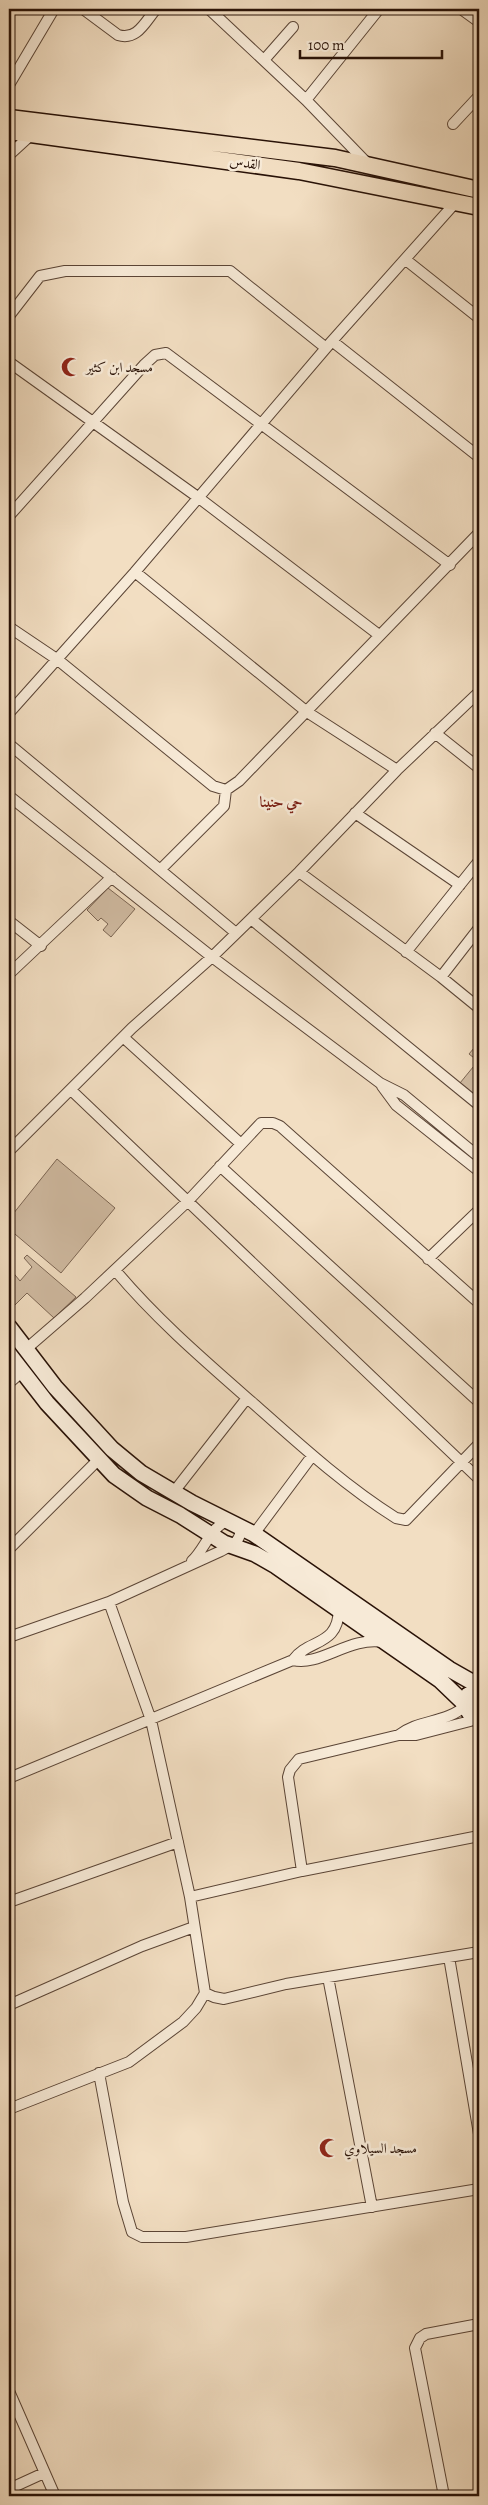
<svg xmlns="http://www.w3.org/2000/svg" width="488" height="2505" font-family="Alegreya,Amiri,serif">
  <style>
    .green { fill: #d0bba2; stroke: #7c6654 }
    .lines { fill: none; stroke-linecap: round; stroke-linejoin: round }
    .street-casing { stroke: #5b4536; stroke-width: 12 }
    .secondary-casing { stroke: #291207; stroke-width: 18 }
    .primary-casing { stroke: #291207; stroke-width: 19 }
    .street { stroke: #f7ead7; stroke-width: 10 }
    .secondary { stroke: #f7ead7; stroke-width: 15 }
    .primary { stroke: #f2dec2; stroke-width: 16 }
    .labels { text-anchor: middle; dominant-baseline: central; stroke-width: 5; stroke-linejoin: round; paint-order: stroke }
    .street-label { font-size: 14px; fill: #291207; stroke: #f7ead7 }
    .poi-label { font-size: 14px; fill: #291207; stroke: #f7ead7; text-anchor: start }
    .neighbourhood-label { font-size: 15px; font-weight: bold; fill: #7a1f14; stroke: #f7ead7 }
  </style>
  <rect width="100%" height="100%" fill="#f2dec2"/>
  <filter id="stains"><feTurbulence type="fractalNoise" baseFrequency=".004" numOctaves="4"/><feColorMatrix values="0 0 0 0 .2 0 0 0 0 .09 0 0 0 0 .02 0 0 0 .5 -.17"/></filter>
  <radialGradient id="worn" r=".72"><stop offset=".6" stop-color="#630" stop-opacity="0"/><stop offset="1" stop-color="#630" stop-opacity=".3"/></radialGradient>
  <path class="green" d="M108 888 135 909 111 937 103 930 108 924 101 918 98 921 87 910Z
    M479 1042V1099L460 1083 478 1061 469 1054Z
    M57 1159 115 1208 61 1273 9 1229V1219Z
    M27 1255 76 1297 54 1318 27 1293 13 1307 9 1299V1258L11 1270 20 1281 32 1267 24 1258Z"/>
  <g class="lines">
    <defs>
      <path id="street" d="M83 9 118 35C137 41 145 22 156 9
        M209 9 306 100 366 162
        M461 9 479 22
        M264 60 293 27
        M9 85 54 9
        M306 100 379 9
        M453 124 479 96
        M9 155 32 134
        M406 260 479 318
        M9 316 40 276 65 271H230L326 348
        M332 341 479 457
        M9 362 199 498 379 635
        M9 516 144 365 155 355 166 353 450 565
        M135 572 307 712 397 770
        M9 627 58 660 213 786 226 790 239 781 479 533
        M9 713 135 572 332 341 456 202
        M435 733 479 768
        M9 744 236 933
        M9 796 212 957 380 1083 404 1095 479 1157
        M355 813 460 885
        M161 869 224 806 226 790
        M299 872 441 977 479 1008
        M251 919 479 1105
        M9 921 41 946
        M406 952 479 861
        M9 974 112 877
        M441 977 479 928
        M123 1037 241 1144
        M382 1086 396 1105 479 1171
        M71 1090 479 1479
        M9 1151 132 1028 212 957 299 872 397 770 479 692
        M220 1166 479 1402
        M428 1259 479 1210
        M115 1270C156 1319 205 1361 254 1404 299 1444 345 1486 396 1518L406 1520 479 1444
        M25 1350 85 1298 188 1201 261 1123H273L280 1126 479 1303
        M9 1383 22 1372
        M173 1493 247 1398
        M254 1534 312 1456
        M9 1549 98 1460
        M192 1561C206 1548 210 1526 230 1520
        M9 1637 109 1602 221 1551C233 1545 243 1540 240 1525
        M293 1660C319 1667 350 1636 383 1642
        M399 1735C419 1719 446 1724 466 1705
        M9 1778 293 1660C309 1638 338 1647 339 1609
        M302 1871 288 1777 290 1770 299 1759 399 1735H416L478 1719
        M190 1897 302 1871 479 1836
        M9 1902 178 1842
        M449 1957 479 2134
        M328 1977 372 2207
        M205 1993 214 1997 224 1999 286 1984 479 1952
        M9 2005 142 1946 194 1927
        M99 2073 123 2202 132 2232 142 2237H186L479 2189
        M9 2109 129 2062 183 2022 196 2008 205 1993 190 1897 151 1720 109 1602
        M9 2391 55 2496
        M9 2489 44 2473
        M444 2496 415 2348 420 2338 426 2334 479 2324"/>
      <path id="secondary" d="M9 1327 55 1387 112 1449 141 1473 192 1503 254 1534 449 1669 479 1686
        M9 1354 47 1403 114 1475 147 1498 180 1515 224 1543 255 1554 276 1566 440 1680 465 1704
        M468 1695C463 1706 468 1715 479 1719"/>
      <path id="primary" d="M9 118 335 158 479 190
        M9 131 299 171 479 207"/>
    </defs>
    <use href="#street" class="street-casing"/>
    <use href="#secondary" class="secondary-casing"/>
    <use href="#primary" class="primary-casing"/>
    <use href="#street" class="street"/>
    <use href="#secondary" class="secondary"/>
    <use href="#primary" class="primary"/>
  </g>
  <defs>
    <symbol id="mosque-bare" viewBox="-9 -9 18 18"><path d="M3.5-4.9A6 6 0 1 0 3.5 4.9A5 5 0 1 1 3.5-4.9Z" fill="#8f2418" stroke="#f7ead7" stroke-width="2.5" paint-order="stroke"/></symbol>
  </defs>
  <g fill-rule="evenodd">
    <use href="#mosque-bare" x="57" y="353" width="28" height="28"/>
    <use href="#mosque-bare" x="315" y="2134" width="28" height="28"/>
  </g>
  <g class="labels">
    <g class="street-label">
      <text transform="translate(245 163) rotate(8)">القدس</text>
    </g>
    <g class="poi-label">
      <text x="86" y="367">مسجد ابن كثير</text>
      <text x="344" y="2148">مسجد السيلاوي</text>
    </g>
    <g class="neighbourhood-label">
      <text x="281" y="802">حي حنينا</text>
    </g>
  </g>
  <rect width="488" height="2505" fill="none" stroke="#f2dec2" stroke-width="30"/>
  <rect x="10" y="10" width="468" height="2485" fill="none" stroke="#291207" stroke-width="2.5"/>
  <rect x="15" y="15" width="458" height="2475" fill="none" stroke="#291207"/>
  <path d="M300 50v8h142v-8" fill="none" stroke="#291207" stroke-width="2.5"/>
  <text x="308" y="50" font-size="15" fill="#291207" stroke="#f7ead7" stroke-width="4" paint-order="stroke">100 m</text>
  <rect width="100%" height="100%" filter="url(#stains)"/>
  <rect width="100%" height="100%" fill="url(#worn)"/>
</svg>
